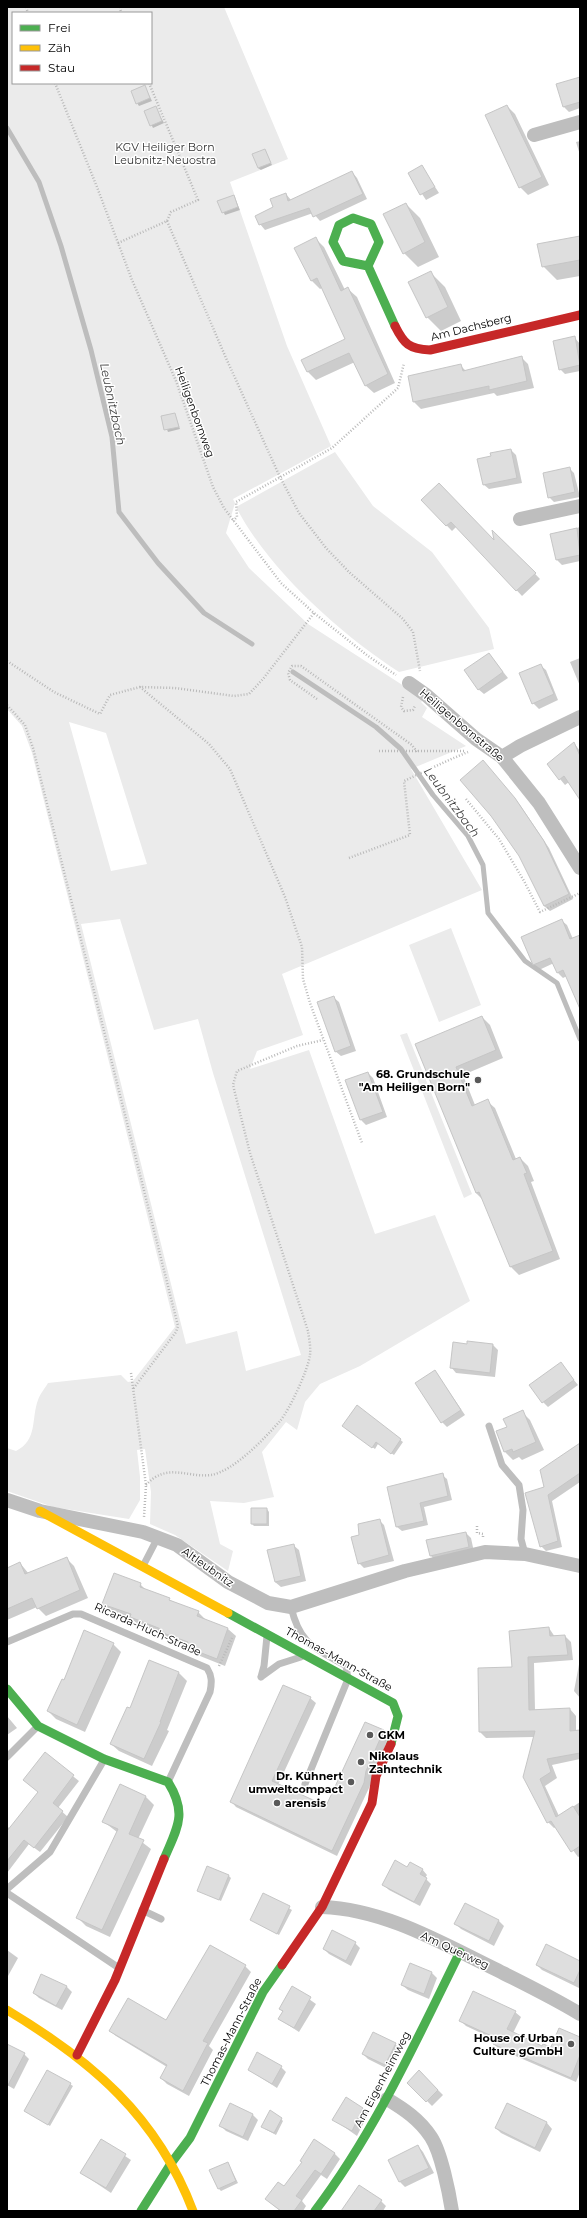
<svg xmlns="http://www.w3.org/2000/svg" width="587" height="2218" font-family="Montserrat,sans-serif">
  <style>
    .green { fill: #ebebeb; fill-rule: evenodd }
    .shadow { fill: #0003 }
    .lines { fill: none; stroke-linecap: round; stroke-linejoin: round }
    .stream { stroke: #bdbdbd; stroke-width: 5 }
    .building { fill: #dedede; stroke: #c6c6c6 }
    .path { stroke: #b9b9b9; stroke-width: 2.5; stroke-dasharray: 1 2; stroke-linecap: butt }
    .lane { stroke: #bebebe; stroke-width: 7 }
    .street { stroke: #bebebe; stroke-width: 14 }
    .fast { stroke: #4caf50; stroke-width: 9 }
    .slow { stroke: #ffc107; stroke-width: 9 }
    .jam { stroke: #c62828; stroke-width: 9 }
    .poi-dot { fill: #595959; stroke: #fff; stroke-width: 1.5 }
    .labels { text-anchor: middle; dominant-baseline: central; stroke-width: 3; stroke-linejoin: round; paint-order: stroke }
    .park-label { font-size: 11px; fill: #313131; stroke: #fff }
    .street-label { font-size: 11px; fill: #000; stroke: #fff }
    .poi-label { font-size: 11px; font-weight: bold; fill: #000; stroke: #fff; text-anchor: end }
    .water-label { font-size: 12px; font-style: italic; fill: #424242; stroke: #fff }
  </style>
  <rect width="100%" height="100%" fill="#fff"/>
  <path class="green" d="M7 7H224L288 159 230 182 287 346 331 446 233 499 235 503 226 533 249 568 308 624 424 699 421 702 427 708 422 717 466 746 411 769 482 890 282 974 303 1035 257 1051 250 1069 309 1050 375 1234 435 1215 470 1301 360 1366 320 1384 305 1402 297 1430 286 1422 262 1452 274 1497 244 1503 210 1501 220 1544 233 1551 228 1571 175 1535 150 1524 151 1492 145 1449 137 1450 140 1477V1500L129 1519 53 1507 7 1491V1448L16 1451C38 1440 31 1419 38 1400 40 1394 45 1388 48 1383L121 1375 128 1382 133 1381 175 1327 32 753 22 726 7 709ZM13 13H151V83H13ZM69 722 106 733 147 864 111 871ZM120 919 154 1030 198 1019 213 1073 301 1355 246 1371 237 1331 186 1344 81 924Z
    M335 452 373 506 432 552 489 628 494 649 399 672C340 634 268 569 236 507Z
    M451 928 481 1005 439 1022 409 945Z
    M407 1033 472 1194 464 1198 400 1035Z"/>
  <path class="shadow" d="M580 78V108L569 112 564 107Z
    M145 87 152 101 139 106 137 103Z
    M507 106 515 114 549 185 528 195 520 187Z
    M155 107 164 123 153 128 145 111Z
    M580 141V155L576 142Z
    M265 150 272 165 261 170 258 168Z
    M422 167 439 193 426 200 409 174Z
    M352 172 357 178 367 199 320 221 313 213 265 230 260 224 286 194 291 200Z
    M234 196 240 210 225 215 218 201Z
    M406 204 420 218 439 257 418 267 404 253Z
    M315 238 324 247 345 290 348 289 357 297 395 383 374 393 365 385 355 362 316 380 308 372 303 360 347 340 322 288 320 289 312 281 296 248Z
    M580 238V276L557 280 543 266Z
    M431 273 445 287 461 321 441 331 427 317Z
    M574 337 580 344V371L565 374 560 369Z
    M521 357 528 364 534 388 497 396 494 393 421 409 414 402 409 377 461 366 466 371Z
    M175 414 180 429 168 432 162 417Z
    M511 450 516 455 522 483 489 489 483 484 492 457Z
    M569 468 574 473 580 497 554 502 549 497Z
    M422 500 516 556 517 555 540 579 522 596 457 526 452 531Z
    M580 527V561L562 565 557 560 551 535Z
    M489 654 508 678 484 694 478 689Z
    M580 658V686L570 662Z
    M540 665 546 670 558 700 539 709 533 703Z
    M574 743 580 751V798L569 782 565 785 560 779Z
    M488 767 520 805 549 848 573 899 550 911 544 906Z
    M561 920 567 925 573 939 580 936V1006L567 976 563 978 558 973 554 963 539 970 534 965 522 937Z
    M333 997 339 1002 356 1051 341 1056 335 1051Z
    M482 1017 490 1025 503 1058 463 1075 475 1105 487 1101 495 1108 516 1159 520 1158 528 1166 534 1181 531 1182 560 1259 519 1275 511 1267 483 1200 476 1193 416 1044Z
    M368 1073 373 1078 387 1117 366 1125 361 1120 347 1080Z
    M468 1345H493L498 1350 495 1377 456 1373 451 1367Z
    M561 1364 578 1385 548 1407 543 1402Z
    M435 1371 465 1415 447 1427 442 1422Z
    M357 1406 403 1442 394 1455 378 1444 375 1449 345 1428Z
    M522 1412 530 1420 544 1450 522 1460 519 1457 513 1460 505 1452 497 1432 508 1427Z
    M580 1444V1482L552 1501 562 1547 546 1551 541 1546 545 1487Z
    M442 1475 447 1479 452 1500 424 1507 428 1525 402 1531 397 1527Z
    M267 1509 269 1512V1526H254L252 1524Z
    M379 1520 384 1525 394 1561 364 1568 359 1563 360 1535Z
    M466 1533 471 1538 474 1552 436 1561 431 1556 427 1541Z
    M293 1545 299 1550 306 1581 281 1587 275 1582Z
    M66 1558 74 1566 88 1598 46 1616 37 1607 7 1620V1569L20 1563 29 1574Z
    M140 1584 146 1590 198 1612 207 1621 228 1629 236 1636 225 1666 195 1654 187 1646 169 1640 164 1634 139 1625 133 1620 111 1611 103 1603Z
    M549 1628 555 1637 565 1636 571 1642 573 1660 534 1663 535 1710 570 1709 576 1716V1731H580V1759L552 1765 557 1778 545 1786 559 1816 580 1802V1856L578 1857 556 1827 554 1828 548 1822 524 1777 534 1737 486 1738 480 1732 513 1668Z
    M113 1644 121 1652 85 1732 56 1719 48 1711 64 1681Z
    M580 1659V1698L574 1691Z
    M149 1661 179 1673 187 1681 167 1730 169 1731 152 1766 119 1751 111 1744 130 1710Z
    M283 1687 310 1698 316 1703 278 1785 326 1808 366 1723 384 1731 389 1736 369 1788 337 1856 236 1807 231 1801Z
    M7 1716 17 1728 7 1735Z
    M45 1754 79 1781 58 1808 68 1817 40 1852 29 1844 7 1873V1826L10 1829 39 1792Z
    M120 1785 146 1797 154 1805 138 1839 151 1849 110 1937 86 1926 78 1918 117 1832 104 1822Z
    M408 1868 422 1869 427 1875 425 1878 431 1884 420 1906 389 1890 384 1885Z
    M228 1875 231 1878 221 1901 198 1890Z
    M264 1894 292 1910 279 1935 251 1920Z
    M466 1904 499 1921 504 1926 494 1946 461 1929 456 1924Z
    M355 1943 360 1948 351 1966 329 1954 324 1949Z
    M210 1946 245 1966 251 1972 209 2046 213 2050 189 2096 167 2084 161 2078 167 2067 116 2036 110 2031 167 2022Z
    M7 1950 18 1958 8 1976H7Z
    M580 1962 579 1988 542 1970 537 1965Z
    M411 1964 432 1973 437 1978 429 1999 408 1990 402 1985Z
    M42 1975 67 1987 72 1992 62 2010 39 1998 34 1993Z
    M292 1987 316 2004 299 2032 279 2019 283 2012 280 2009Z
    M515 2012 521 2017 513 2033 542 2047 551 2049 580 2038V2072L576 2082 499 2049 494 2044 496 2040 466 2026 460 2020Z
    M395 2044 400 2049 390 2070 368 2059 363 2054Z
    M7 2045 24 2054 29 2059 14 2089 7 2085Z
    M281 2067 286 2072 277 2088 249 2070Z
    M419 2071 443 2095 432 2106 409 2083Z
    M70 2084 73 2086 50 2126 25 2111Z
    M508 2104 547 2123 552 2129 540 2152 501 2133 496 2128Z
    M230 2105 253 2115 258 2120 248 2141 226 2131 221 2126Z
    M363 2109 368 2114 357 2136 333 2119Z
    M281 2119 283 2121 276 2135 265 2129Z
    M101 2140 131 2160 111 2193 81 2173Z
    M418 2146 423 2152 434 2173 405 2187 400 2182 389 2160Z
    M334 2153 340 2159 327 2179 321 2175 302 2201 306 2206 303 2211H280L266 2199Z
    M228 2163 238 2183 221 2191 219 2189Z
    M381 2201 386 2206 383 2211H342Z"/>
  <g class="lines">
    <path class="stream" d="M7 128 39 182 61 246 91 350 112 437 119 512 158 563 204 613 252 644
      M293 672 376 727 401 749 433 795 468 836 483 865 488 913 525 961 557 983 580 1039"/>
  </g>
  <path class="building" d="M580 77V102L563 107 556 84Z
    M145 85 150 98 136 104 131 91Z
    M507 105 542 177 519 188 485 115Z
    M156 106 162 121 150 126 144 111Z
    M265 149 271 163 258 168 252 154Z
    M422 165 435 187 420 195 408 173Z
    M352 171 363 194 313 217 309 208 259 225 255 216 273 207 270 199 286 193 288 201Z
    M234 195 238 207 222 213 217 201Z
    M406 203 425 242 403 254 383 214Z
    M580 236V260L542 267 537 244Z
    M316 237 341 291 348 287 388 374 365 386 349 353 307 372 301 360 345 339 317 278 311 281 294 248Z
    M431 271 448 307 426 318 408 282Z
    M575 336 580 365 559 370 553 341Z
    M522 356 527 381 489 390V386L413 402 408 376 461 364 463 371Z
    M175 413 179 427 164 430 161 416Z
    M511 449 517 478 483 485 477 459 491 456 490 453Z
    M570 467 575 492 548 498 543 473Z
    M439 483 494 540 492 530 536 573 516 591 451 522 446 526 421 500Z
    M577 528 580 555 556 560 550 534Z
    M489 653 503 672 478 690 464 670Z
    M541 664 554 694 532 704 519 673Z
    M574 742 580 756V800L564 776 559 780 547 764Z
    M483 760 515 798 544 841 569 894 544 906 519 856 491 816 460 780Z
    M562 919 570 939 580 935V1009L563 970 557 973 550 958 533 965 521 937Z
    M334 996 351 1046 335 1052 317 1002Z
    M482 1016 496 1050 456 1067 472 1106 488 1099 513 1160 520 1157 527 1173 524 1174 553 1251 510 1267 479 1192 476 1193 415 1044Z
    M368 1072 383 1112 360 1120 345 1080Z
    M467 1341 493 1344 490 1373 450 1368 453 1342 467 1344Z
    M561 1362 574 1380 542 1403 529 1385Z
    M435 1370 461 1410 441 1423 415 1383Z
    M357 1405 401 1439 391 1454 376 1442 372 1448 342 1426Z
    M523 1410 536 1442 513 1452 512 1449 504 1452 496 1431 507 1427 503 1419Z
    M580 1443V1473L548 1495 558 1541 540 1547 525 1493 544 1487 540 1470Z
    M443 1473 448 1496 420 1503 424 1521 396 1527 387 1487Z
    M251 1508H267V1524H251Z
    M380 1519 389 1555 358 1564 351 1537 359 1535 358 1524Z
    M466 1532 469 1547 430 1556 426 1540Z
    M294 1544 301 1576 275 1582 267 1550Z
    M67 1557 80 1590 37 1609 32 1598 7 1609V1568L20 1562 25 1574Z
    M114 1573 141 1583 140 1587 170 1598 169 1600 199 1611 197 1616 228 1628 217 1659 186 1647 188 1642 160 1632 161 1629 130 1617 131 1614 102 1604Z
    M549 1627 550 1636 565 1635 568 1655 528 1657 529 1710 570 1708V1731L580 1730V1753L547 1759 551 1772 540 1779 556 1817 573 1806 580 1817V1846L571 1852 551 1821 547 1823 523 1777 535 1731 479 1732 478 1668 512 1667 509 1631Z
    M84 1630 114 1643 77 1725 47 1711 62 1679 64 1680Z
    M149 1660 179 1672 160 1722H161L144 1759 110 1744 127 1707 130 1708Z
    M283 1685 311 1697 272 1781 326 1806 365 1722 384 1730 366 1771 364 1783 332 1851 230 1802Z
    M45 1752 74 1775 53 1803 63 1811 34 1848 24 1840 7 1861V1831L38 1792 23 1780Z
    M120 1784 146 1796 129 1834 144 1840 102 1930 76 1918 118 1829 102 1822Z
    M395 1860 407 1867 410 1862 423 1869 420 1874 427 1878 414 1902 382 1885Z
    M207 1866 229 1875 219 1900 197 1891Z
    M263 1893 290 1906 277 1934 250 1920Z
    M465 1903 499 1920 489 1941 454 1924Z
    M332 1930 356 1942 346 1961 323 1949Z
    M546 1944 580 1961V1970L574 1983 536 1965Z
    M210 1945 246 1965 203 2041 208 2043 183 2091 160 2078 167 2065 109 2031 128 1998 166 2020Z
    M410 1963 432 1972 424 1994 401 1985Z
    M41 1974 67 1986 56 2006 33 1993Z
    M292 1986 311 1997 294 2028 278 2019 283 2011 279 2009Z
    M473 1991 516 2011 507 2029 542 2046 543 2044 551 2047 559 2028 580 2037V2055L571 2078 493 2044 496 2038 459 2021Z
    M373 2032 396 2043 385 2065 362 2054Z
    M7 2044 25 2053 7 2087Z
    M257 2052 282 2066 272 2084 248 2070Z
    M47 2070 71 2083 48 2125 24 2111Z
    M419 2070 438 2090 426 2102 407 2083Z
    M346 2097 363 2108 352 2131 332 2120Z
    M230 2103 253 2114 243 2137 219 2126Z
    M507 2103 547 2122 535 2148 495 2128Z
    M270 2110 282 2118 274 2133 261 2127Z
    M101 2139 126 2154 106 2188 80 2173Z
    M314 2139 335 2153 321 2174 315 2170 296 2196 302 2200 294 2211H281L265 2199 278 2182 284 2186 302 2162 300 2161Z
    M418 2145 429 2168 399 2182 388 2160Z
    M228 2162 236 2181 218 2189 209 2170Z
    M359 2185 382 2200 374 2211H341Z"/>
  <g class="lines">
    <path class="path" d="M26 7 28 13
      M120 7 121 13
      M55 83 97 187 132 280 176 381 213 487 224 508 281 583 314 613 368 656 396 675
      M167 221 226 358 279 475 299 513 326 548 349 572 403 619 413 632 420 671
      M118 243 167 221 171 212 198 200 149 83
      M233 521 237 517 236 502 332 448 398 388 404 363
      M7 661 54 692 100 714 110 695 140 687 175 688 234 696 249 694 263 679 314 613
      M140 687 209 744 230 769 285 897 302 947 303 979 310 1003 362 1143
      M403 697 401 707 404 711 413 710 415 706
      M317 699 290 680 288 673 292 666H301L412 745 417 752
      M7 705 25 725 33 748 178 1326 176 1332 133 1389
      M379 751H465
      M466 799 499 839 524 881 540 912 580 893
      M349 858 410 835 404 781C425 771 446 761 468 752
      M131 1373 146 1485 144 1517
      M146 1485C167 1462 187 1478 211 1475 234 1471 265 1438 280 1421 290 1409 308 1370 310 1355 311 1348 309 1338 308 1331L250 1153 233 1085 237 1071 297 1046 323 1040
      M477 1526V1533L483 1534V1538
      M219 1666 233 1636"/>
    <path class="lane" d="M489 1426 502 1465 519 1485 523 1510 521 1539 525 1554
      M143 1566 158 1537
      M291 1607C300 1645 315 1648 346 1666L348 1679 305 1784
      M7 1642 73 1614H81L207 1668C212 1676 212 1682 210 1692L168 1782
      M261 1677 279 1664 301 1657
      M261 1677 264 1666 267 1636
      M7 1757 38 1726
      M7 1889 50 1852 104 1760
      M7 1893 119 1968
      M142 1910 161 1919"/>
    <path class="street" d="M534 135 580 122
      M520 519 580 506
      M409 683 426 695 476 739 502 757 539 803 580 868
      M502 757 520 746 580 717
      M7 1500 40 1511 143 1532 177 1545 228 1582 268 1603 291 1607 405 1571 485 1552 525 1554 580 1566
      M322 1907C383 1909 440 1942 493 1968 523 1983 552 1997 580 2014
      M387 2099C404 2109 420 2120 431 2137 441 2152 449 2192 452 2211"/>
    <path class="fast" d="M368 266 343 261 333 242 339 225 353 218 371 224 379 242 368 266 395 326
      M228 1613 393 1703 398 1716 391 1744
      M7 1689 38 1726 104 1759 168 1782C188 1814 177 1828 164 1859
      M141 2211 172 2162 190 2138 263 1992 282 1965
      M315 2211C375 2132 416 2041 460 1952"/>
    <path class="slow" d="M40 1511 228 1613
      M7 2010C92 2061 157 2116 193 2211"/>
    <path class="jam" d="M395 326C404 344 409 349 430 350L580 315
      M282 1965 322 1907 372 1803 376 1776 391 1744
      M77 2055 115 1980 164 1859"/>
  </g>
  <g class="poi-dot">
    <circle cx="478" cy="1080" r="4"/>
    <circle cx="370" cy="1735" r="4"/>
    <circle cx="361" cy="1762" r="4"/>
    <circle cx="351" cy="1782" r="4"/>
    <circle cx="277" cy="1803" r="4"/>
    <circle cx="571" cy="2044" r="4"/>
  </g>
  <g class="labels">
    <g class="park-label">
      <text x="165" y="147">KGV Heiliger Born<tspan x="165" dy="13">Leubnitz-Neuostra</tspan></text>
    </g>
    <g class="street-label">
      <text transform="translate(471 327) rotate(-14)">Am Dachsberg</text>
      <text transform="translate(195 412) rotate(70)">Heiligenbornweg</text>
      <text transform="translate(462 725) rotate(40)">Heiligenbornstraße</text>
      <text transform="translate(208 1567) rotate(35)">Altleubnitz</text>
      <text transform="translate(148 1629) rotate(24)">Ricarda-Huch-Straße</text>
      <text transform="translate(339 1659) rotate(29)">Thomas-Mann-Straße</text>
      <text transform="translate(455 1950) rotate(25)">Am Querweg</text>
      <text transform="translate(231 2032) rotate(-63)">Thomas-Mann-Straße</text>
      <text transform="translate(382 2079) rotate(-62)">Am Eigenheimweg</text>
    </g>
    <g class="poi-label">
      <text x="470" y="1074">68. Grundschule<tspan x="470" dy="13">"Am Heiligen Born"</tspan></text>
      <text x="378" y="1735" text-anchor="start">GKM</text>
      <text x="369" y="1756" text-anchor="start">Nikolaus<tspan x="369" dy="13">Zahntechnik</tspan></text>
      <text x="343" y="1776">Dr. Kühnert<tspan x="343" dy="13">umweltcompact</tspan></text>
      <text x="285" y="1803" text-anchor="start">arensis</text>
      <text x="563" y="2038">House of Urban<tspan x="563" dy="13">Culture gGmbH</tspan></text>
    </g>
    <g class="water-label">
      <text transform="translate(113 404) rotate(78)">Leubnitzbach</text>
      <text transform="translate(452 802) rotate(53)">Leubnitzbach</text>
    </g>
  </g>
  <rect width="587" height="2218" fill="none" stroke="#000000" stroke-width="16"/>
  <rect x="12" y="12" width="140" height="72" fill="#ffffff" stroke="#999999"/>
  <rect x="20" y="25" width="20" height="6" fill="#4caf50" stroke="#999999"/>
  <text x="48" y="32" font-size="12" fill="#000000">Frei</text>
  <rect x="20" y="45" width="20" height="6" fill="#ffc107" stroke="#999999"/>
  <text x="48" y="52" font-size="12" fill="#000000">Zäh</text>
  <rect x="20" y="65" width="20" height="6" fill="#c62828" stroke="#999999"/>
  <text x="48" y="72" font-size="12" fill="#000000">Stau</text>
</svg>
